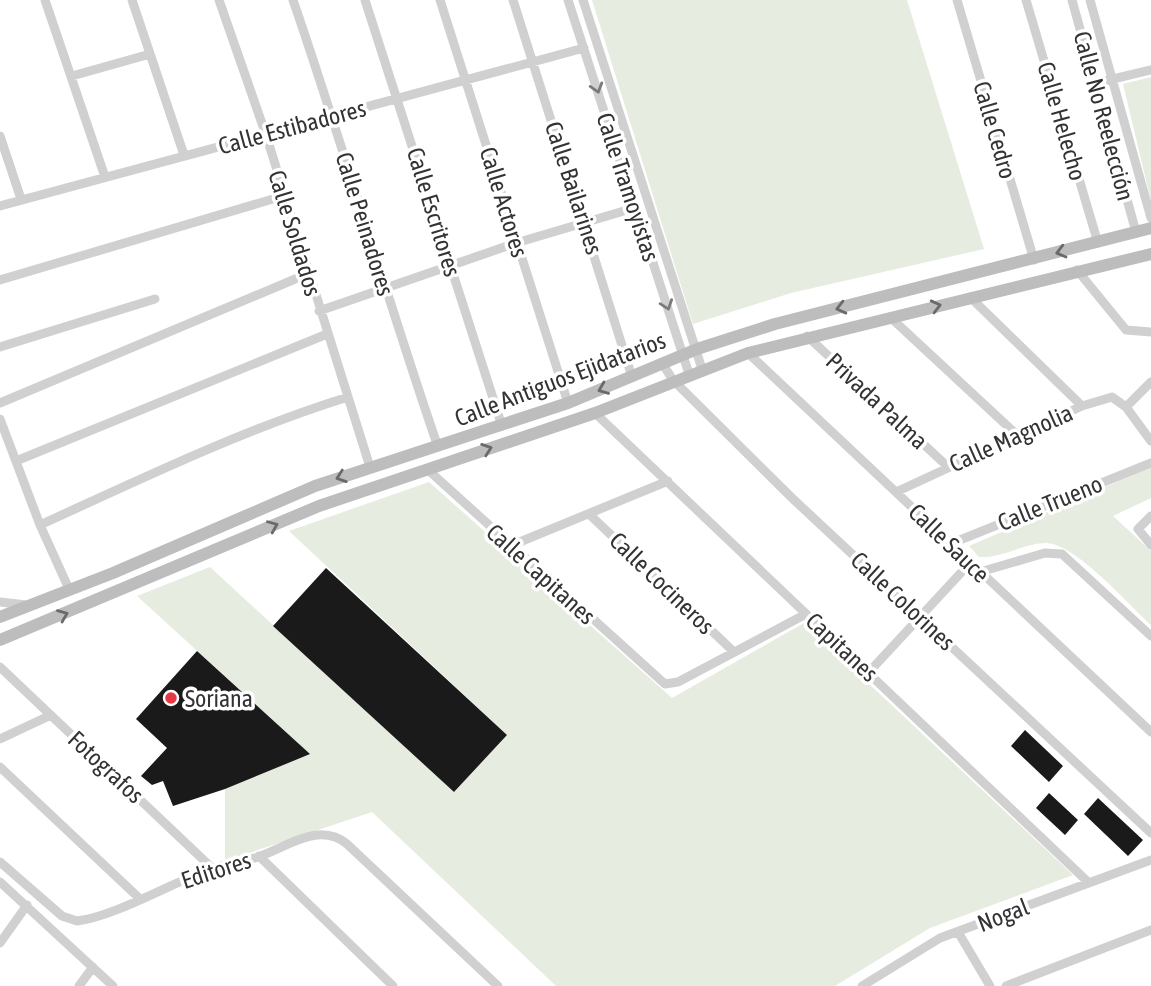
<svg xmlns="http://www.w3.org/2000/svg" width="1151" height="986" font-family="'Asap Condensed',sans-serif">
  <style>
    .green { fill: #e6ecdf }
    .building { fill: #1a1a1a }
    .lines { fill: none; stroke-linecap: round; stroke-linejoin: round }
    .street { stroke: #d0d0d0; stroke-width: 9 }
    .secondary { stroke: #bdbdbd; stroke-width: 12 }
    .oneway { stroke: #7a7a7a }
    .oneway2 { stroke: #6a6a6a }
    .poi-dot { fill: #e63946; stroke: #fff; stroke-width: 2.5 }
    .labels { text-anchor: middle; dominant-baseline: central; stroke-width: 7; stroke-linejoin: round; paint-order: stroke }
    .street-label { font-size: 24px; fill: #333; stroke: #fff }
    .poi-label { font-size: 24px; fill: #333; stroke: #fff; text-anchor: start }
  </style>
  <rect width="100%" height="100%" fill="#fff"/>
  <path class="green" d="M592 0H907L984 249 791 293 693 324Z
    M1151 77V201L1123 84Z
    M1151 467V498L1113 516 1151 551V625C1129 605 1075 543 1046 543 1024 543 1004 558 979 557L969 546Z
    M429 482 672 698 804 623 1073 875 930 928 835 986H556L372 812 225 861V789L309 753 137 596 210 567 454 792 507 735 289 531Z"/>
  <path class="building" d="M326 568 507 735 454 792 273 626Z
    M197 651 310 754 225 789 173 806 163 781 152 785 141 776 167 748 136 719Z
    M1025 730 1063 766 1049 782 1011 746Z
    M1049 793 1078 820 1065 835 1036 808Z
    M1098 798 1143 840 1128 856 1084 814Z"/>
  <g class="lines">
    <path class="street" d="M45 0 105 177
      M132 0 184 155
      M219 0 266 135 370 467
      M293 0C344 148 387 299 438 447
      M365 0 502 426
      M440 0 568 403
      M513 0 632 377
      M568 0 689 374
      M583 0 702 369
      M957 0 1034 260
      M1026 0 1098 243
      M1072 0 1136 232
      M1090 0 1151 218
      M72 76 150 54
      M1096 83 1151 70
      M0 136 21 199
      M0 206 584 48
      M1077 270 1126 330 1151 332
      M0 280 283 196
      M970 297 1082 406
      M319 311 516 243 634 208
      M890 317 1017 435
      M807 336 947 466
      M0 347 155 299
      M748 353 1151 732
      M662 363 673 380 792 498 1151 833
      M0 403 307 274
      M1126 407 1151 382
      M595 413 1088 882
      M0 419 40 525 69 589
      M16 461 327 334
      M427 469 665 684 678 682 806 614
      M896 492 1082 406 1112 397 1126 407 1151 441
      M589 514 734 652
      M1151 516 1138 529 1151 545
      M40 525C141 479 242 430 348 397
      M950 544 1151 463
      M510 546 668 481
      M980 572 1045 553 1062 554 1151 636
      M0 602 26 605
      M0 667 212 868
      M869 672 970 563
      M0 739 51 715
      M0 767 139 898
      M259 856 393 986
      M0 862 62 916 77 921C114 917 173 882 211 869 226 863 243 862 258 857 287 847 319 821 347 844L498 986
      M0 882 113 986
      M958 932 990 986
      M0 943 27 905
      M79 986 93 967
      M862 986 940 938 1151 860
      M1006 986 1151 930"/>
    <path class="secondary" d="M0 617 113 573 315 486 568 403 697 349 775 324 1151 228
      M0 640 319 506 595 413 748 353 1151 254"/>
  </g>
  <defs><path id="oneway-chevron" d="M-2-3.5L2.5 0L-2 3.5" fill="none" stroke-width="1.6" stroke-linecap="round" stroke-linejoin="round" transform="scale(1.75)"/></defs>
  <g class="oneway">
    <use href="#oneway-chevron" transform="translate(597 88) rotate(73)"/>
    <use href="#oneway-chevron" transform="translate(667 305) rotate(71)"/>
  </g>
  <g class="oneway2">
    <use href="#oneway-chevron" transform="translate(1061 252) rotate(165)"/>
    <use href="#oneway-chevron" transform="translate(936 306) rotate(-14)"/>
    <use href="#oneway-chevron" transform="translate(841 308) rotate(166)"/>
    <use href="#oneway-chevron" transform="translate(603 389) rotate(158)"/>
    <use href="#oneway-chevron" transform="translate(487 449) rotate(-19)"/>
    <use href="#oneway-chevron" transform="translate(341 477) rotate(161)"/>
    <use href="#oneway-chevron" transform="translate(273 526) rotate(-23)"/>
    <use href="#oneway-chevron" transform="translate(63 615) rotate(-22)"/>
  </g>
  <circle class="poi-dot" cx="171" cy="698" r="7"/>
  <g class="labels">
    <g class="street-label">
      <text transform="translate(1104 116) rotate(75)">Calle No Reelección</text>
      <text transform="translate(1062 121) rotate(74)">Calle Helecho</text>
      <text transform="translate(292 127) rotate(-15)">Calle Estibadores</text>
      <text transform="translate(995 130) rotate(74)">Calle Cedro</text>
      <text transform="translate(628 187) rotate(72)">Calle Tramoyistas</text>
      <text transform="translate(574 188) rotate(72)">Calle Bailarines</text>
      <text transform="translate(504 202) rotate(73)">Calle Actores</text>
      <text transform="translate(434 212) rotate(73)">Calle Escritores</text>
      <text transform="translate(365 224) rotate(73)">Calle Peinadores</text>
      <text transform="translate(295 233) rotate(73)">Calle Soldados</text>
      <text transform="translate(560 379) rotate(-21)">Calle Antiguos Ejidatarios</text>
      <text transform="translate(877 401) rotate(43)">Privada Palma</text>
      <text transform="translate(1011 438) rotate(-24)">Calle Magnolia</text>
      <text transform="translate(1050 503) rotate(-22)">Calle Trueno</text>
      <text transform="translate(949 543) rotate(44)">Calle Sauce</text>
      <text transform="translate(541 574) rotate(42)">Calle Capitanes</text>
      <text transform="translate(662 583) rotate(44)">Calle Cocineros</text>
      <text transform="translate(903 601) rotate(43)">Calle Colorines</text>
      <text transform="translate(842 647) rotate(43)">Capitanes</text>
      <text transform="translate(106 767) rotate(43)">Fotografos</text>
      <text transform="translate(216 870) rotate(-18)">Editores</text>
      <text transform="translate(1003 915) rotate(-21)">Nogal</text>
    </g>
    <g class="poi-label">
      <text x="185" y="698">Soriana</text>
    </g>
  </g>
</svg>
